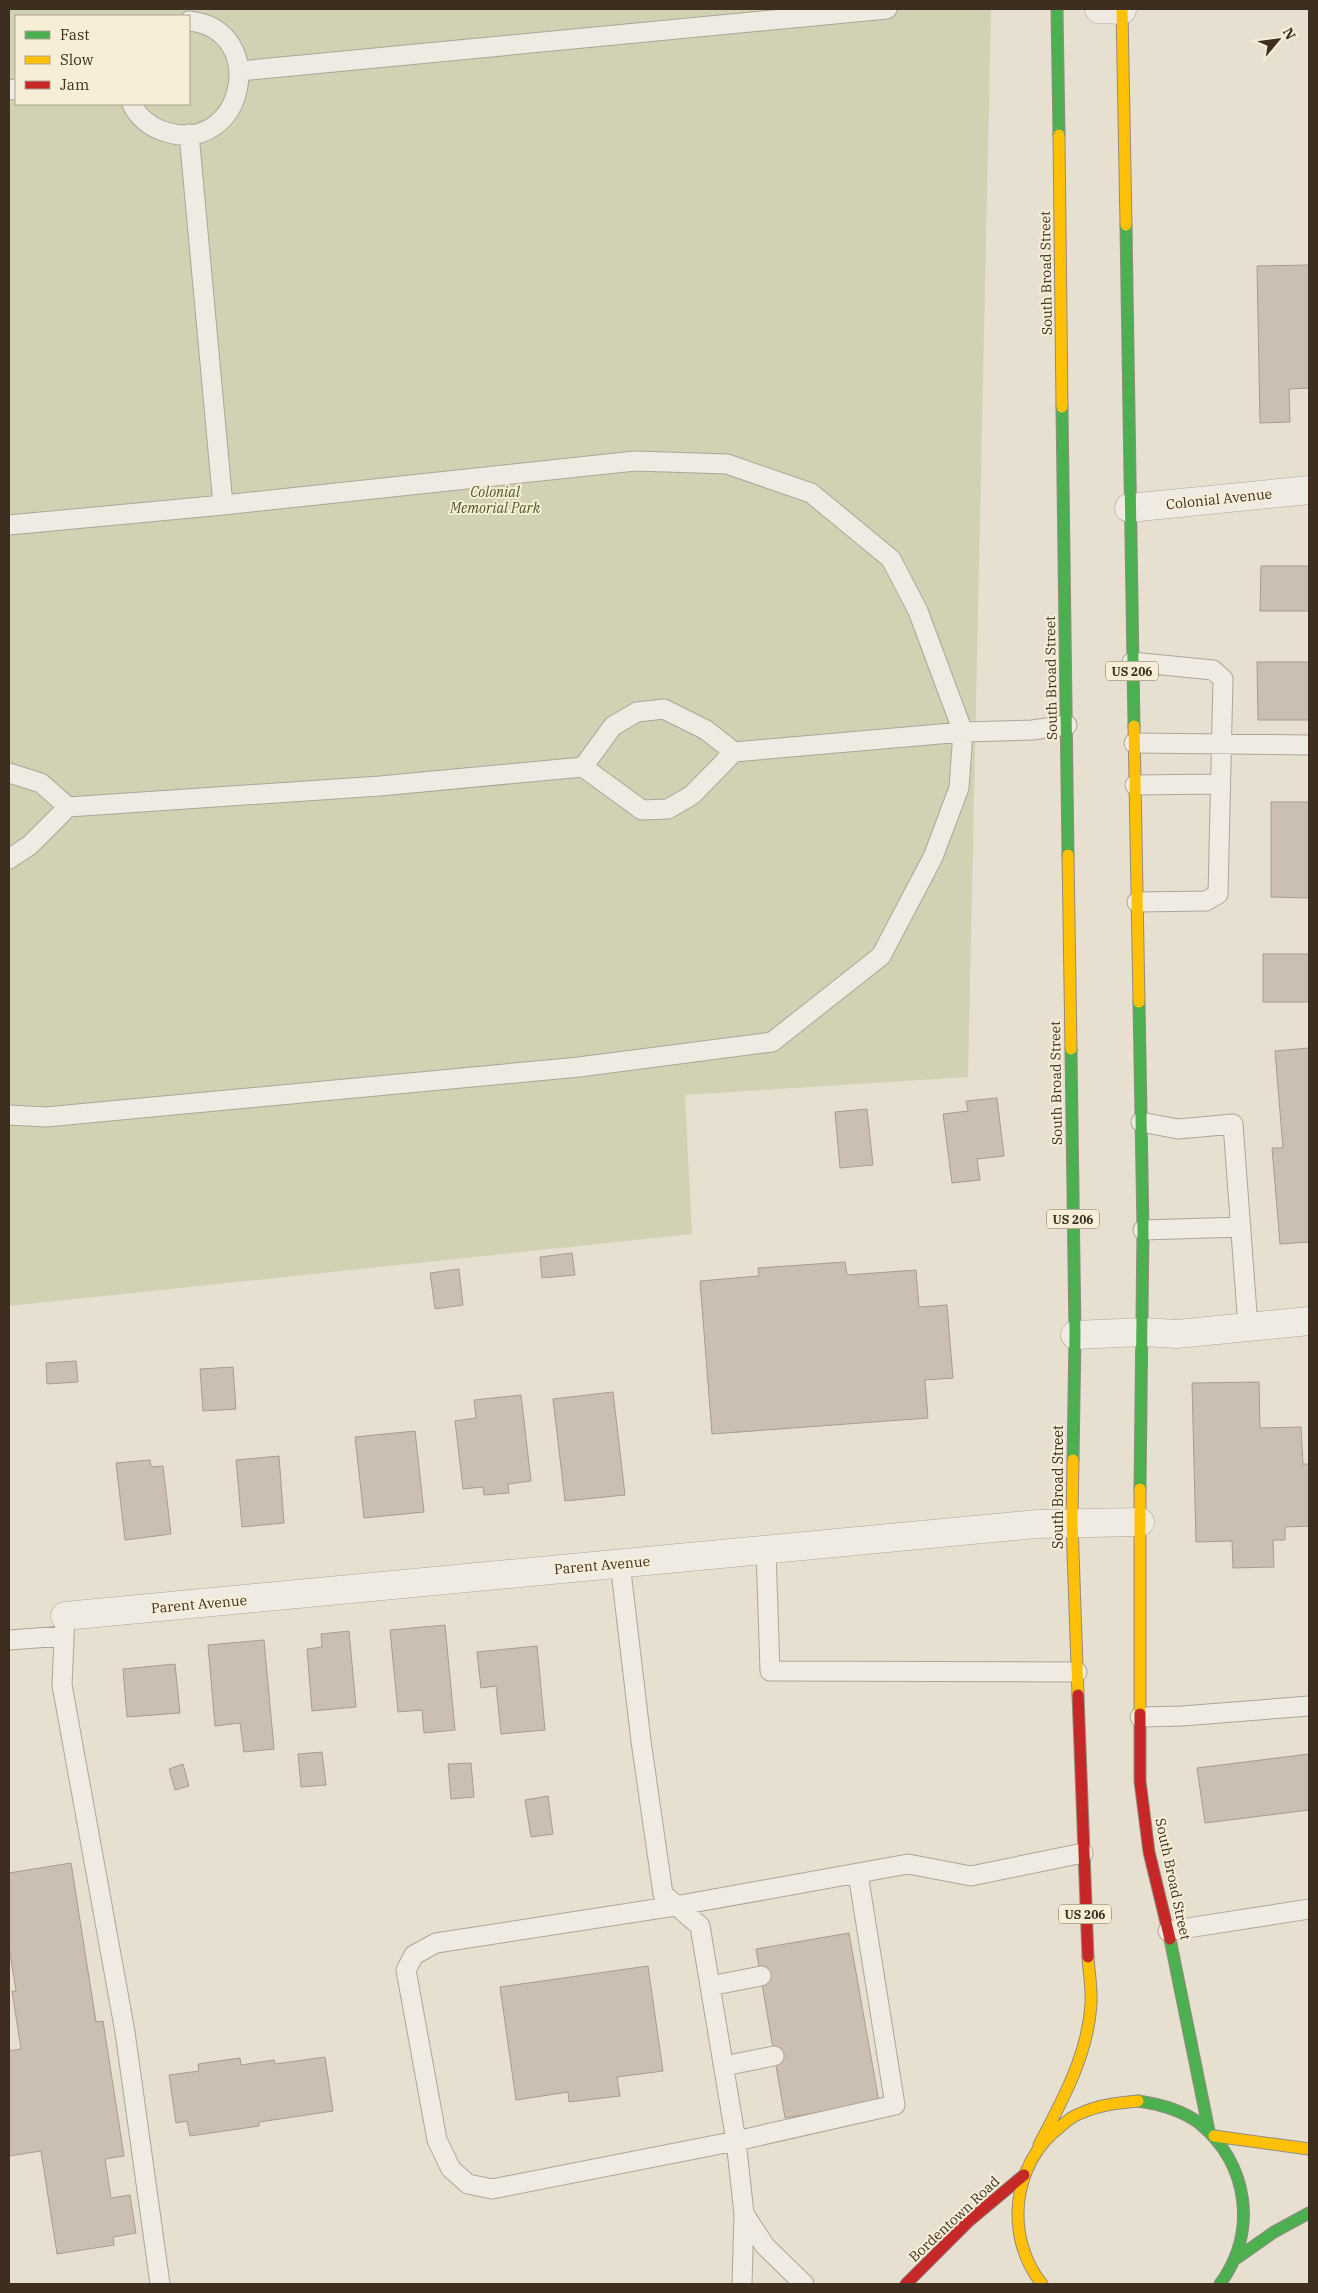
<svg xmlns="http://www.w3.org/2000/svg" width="1318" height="2293" font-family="'IBM Plex Serif',serif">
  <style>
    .cemetery { fill: #d1d1b3; fill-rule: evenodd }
    .building { fill: #cbbfb2; stroke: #a89c90 }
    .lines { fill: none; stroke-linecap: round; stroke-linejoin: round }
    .lane-casing { stroke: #ada599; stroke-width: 21 }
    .street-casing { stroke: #ada599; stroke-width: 29 }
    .fast-casing { stroke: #928b80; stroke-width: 13 }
    .slow-casing { stroke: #928b80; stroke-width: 13 }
    .jam-casing { stroke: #928b80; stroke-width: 13 }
    .lane { stroke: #efebe3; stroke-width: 19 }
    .street { stroke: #efebe3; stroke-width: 28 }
    .fast { stroke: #4caf50; stroke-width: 11 }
    .slow { stroke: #ffc107; stroke-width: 11 }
    .jam { stroke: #c62828; stroke-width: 11 }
    .labels { text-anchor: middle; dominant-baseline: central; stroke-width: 4; stroke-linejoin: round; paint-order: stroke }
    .shield { fill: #f7eed8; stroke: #756857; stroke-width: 1 }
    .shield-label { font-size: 12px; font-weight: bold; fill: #3d2e20 }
    .street-label { font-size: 14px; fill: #3d2e20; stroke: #f7eed8 }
    .park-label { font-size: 14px; font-style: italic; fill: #4d5a26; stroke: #f7eed8 }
  </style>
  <rect width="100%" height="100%" fill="#e7e0d1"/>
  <path class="cemetery" d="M9 9H991L968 1077 685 1095 692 1234 9 1306ZM16 16H189V104H16Z"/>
  <path class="building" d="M1309 265V388L1289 389 1290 422 1260 423 1257 266Z
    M1261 566H1309V611H1260Z
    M1257 662H1309V720H1258Z
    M1271 802H1309V898L1271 897Z
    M1263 954H1309V1002H1263Z
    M1309 1048V1242L1280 1244 1272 1148H1283L1275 1051Z
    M997 1098 1004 1156 977 1159 980 1180 952 1183 943 1114 968 1111 966 1101Z
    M867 1109 873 1165 840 1168 835 1112Z
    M572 1253 575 1275 542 1278 540 1257Z
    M845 1262 847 1275 916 1270 919 1307 947 1305 953 1378 925 1380 928 1418 712 1434 700 1281 759 1276 758 1268Z
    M459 1269 463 1305 435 1309 430 1273Z
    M76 1361 78 1382 47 1384 46 1363Z
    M233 1367 236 1409 203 1411 200 1369Z
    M1259 1382 1260 1428 1301 1427 1303 1464H1309V1526L1285 1527V1540H1273L1274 1567 1233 1568 1232 1541 1196 1542 1192 1383Z
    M613 1392 625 1495 565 1501 553 1399Z
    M521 1395 531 1481 508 1484 509 1493 484 1495 483 1487 463 1489 455 1421 476 1418 474 1400Z
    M415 1431 424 1512 364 1518 355 1437Z
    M279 1456 284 1523 242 1527 236 1460Z
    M150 1460 151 1467 163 1466 171 1534 125 1540 116 1463Z
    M445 1625 455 1730 424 1733 422 1710 398 1712 390 1630Z
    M349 1631 356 1707 312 1711 307 1649 322 1647 321 1634Z
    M264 1640 274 1749 244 1752 240 1723 215 1726 208 1645Z
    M537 1646 545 1730 501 1734 496 1686 481 1688 477 1652Z
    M175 1664 180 1713 127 1717 123 1669Z
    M322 1752 326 1785 301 1787 298 1754Z
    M1309 1754V1810L1205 1823 1197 1768Z
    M471 1763 474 1797 451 1799 448 1764Z
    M183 1764 189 1786 175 1790 169 1769Z
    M548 1796 553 1834 531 1837 525 1800Z
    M71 1863 96 2022 103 2021 124 2156 105 2159 111 2198 130 2195 136 2233 113 2237 114 2245 57 2254 41 2151 9 2156V2051L21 2049 12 1991H16L9 1947V1873Z
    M849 1933 879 2102 785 2118 756 1949Z
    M648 1966 663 2071 617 2077 620 2096 569 2102 568 2092 516 2100 500 1987Z
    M325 2057 333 2111 259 2122V2126L190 2136 187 2121 176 2123 169 2075 199 2071 198 2064 240 2058 241 2065 274 2060 275 2064Z"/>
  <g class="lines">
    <defs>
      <path id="lane" d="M240 71 887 9
        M9 90 16 89
        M132 104C138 118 152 128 166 132 245 156 270 29 189 21
        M9 525 223 505 189 134
        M1132 662 1213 670 1223 679 1218 894 1206 901 1137 902
        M1134 743 1309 745
        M583 767 613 726 637 712 664 709 706 730 734 752
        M9 773 41 783 68 807
        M1135 785 1220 784
        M9 859 30 845 68 807 380 786 583 767 642 810 668 809 692 795 734 752 963 732 918 611 891 559 811 493 727 464 635 461 223 505
        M9 1115 46 1117 579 1067 772 1042 881 956 933 857 959 788 963 732 1032 730 1067 725
        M1141 1122 1178 1129 1233 1124 1248 1327
        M1143 1230 1241 1227
        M766 1550 770 1671 1077 1672
        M620 1563 641 1741 663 1894 700 1926 736 2141 744 2214 742 2284
        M65 1616 62 1685 125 2032 160 2284
        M9 1640 64 1636
        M1140 1717 1182 1716 1309 1706
        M858 1874 895 2105 736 2141 492 2189 468 2184 451 2169 437 2140 406 1970 414 1955 436 1943 675 1906 908 1864 971 1876 1083 1853
        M1168 1931 1309 1909
        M710 1986 761 1976
        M724 2066 774 2056
        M744 2214 765 2246 804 2284"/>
      <path id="street" d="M1099 9 1122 10
        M1129 508 1309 490
        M1075 1335 1143 1332 1177 1334 1309 1321
        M65 1616 1037 1524 1140 1522"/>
      <path id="fast" d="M1057 9 1059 135
        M1126 225 1134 726
        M1062 407 1068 855
        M1139 1002 1143 1230 1140 1489
        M1071 1049 1075 1335 1073 1460
        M1170 1939 1209 2131
        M1138 2101C1159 2104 1182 2110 1199 2123 1249 2164 1258 2232 1220 2284
        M1237 2258 1274 2232 1309 2213"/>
      <path id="slow" d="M1122 9 1126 225
        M1059 135 1062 407
        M1134 726 1139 1002
        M1068 855 1071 1049
        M1073 1460 1072 1523 1078 1695
        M1140 1714V1489
        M1214 2136 1309 2149
        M1039 2145C1062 2101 1088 2055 1091 2004 1092 1989 1089 1973 1088 1957
        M1042 2284C1004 2237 1012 2163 1060 2127 1066 2122 1072 2116 1079 2114 1098 2105 1117 2103 1138 2101"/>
      <path id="jam" d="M1078 1695 1088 1957
        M1140 1714V1781L1149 1852 1170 1939
        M906 2284 969 2221 1024 2175"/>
    </defs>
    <use href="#lane" class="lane-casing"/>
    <use href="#street" class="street-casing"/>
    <use href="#fast" class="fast-casing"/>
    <use href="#slow" class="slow-casing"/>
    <use href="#jam" class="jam-casing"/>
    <use href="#lane" class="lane"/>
    <use href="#street" class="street"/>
    <use href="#fast" class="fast"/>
    <use href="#slow" class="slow"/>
    <use href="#jam" class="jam"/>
  </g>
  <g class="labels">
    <g class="shield">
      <rect x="1106" y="661.5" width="52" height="19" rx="4"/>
      <rect x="1047" y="1209.5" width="52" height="19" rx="4"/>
      <rect x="1059" y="1904.5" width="52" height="19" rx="4"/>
    </g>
    <g class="shield-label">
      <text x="1132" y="671">US 206</text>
      <text x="1073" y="1219">US 206</text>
      <text x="1085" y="1914">US 206</text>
    </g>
    <g class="street-label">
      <text transform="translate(1046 273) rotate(-91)">South Broad Street</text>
      <text transform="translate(1219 499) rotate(-6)">Colonial Avenue</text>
      <text transform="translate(1051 678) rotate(-91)">South Broad Street</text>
      <text transform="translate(1056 1083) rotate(-91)">South Broad Street</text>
      <text transform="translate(1058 1487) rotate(-90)">South Broad Street</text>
      <text transform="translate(602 1565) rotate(-5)">Parent Avenue</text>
      <text transform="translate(199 1604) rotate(-5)">Parent Avenue</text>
      <text transform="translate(1173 1879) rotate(78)">South Broad Street</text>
      <text transform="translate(954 2219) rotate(-43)">Bordentown Road</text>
    </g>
    <g class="park-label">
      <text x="495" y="492">Colonial<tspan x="495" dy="16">Memorial Park</tspan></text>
    </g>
  </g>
  <rect width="1318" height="2293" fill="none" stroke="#3d2e20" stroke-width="20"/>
  <rect x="15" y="15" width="175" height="90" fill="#f7eed8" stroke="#ada18e"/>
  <rect x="25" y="31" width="25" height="8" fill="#4caf50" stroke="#ada18e"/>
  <text x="60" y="40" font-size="15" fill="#3d2e20">Fast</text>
  <rect x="25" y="56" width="25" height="8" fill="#ffc107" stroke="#ada18e"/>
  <text x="60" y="65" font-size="15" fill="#3d2e20">Slow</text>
  <rect x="25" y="81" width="25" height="8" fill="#c62828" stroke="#ada18e"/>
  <text x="60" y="90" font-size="15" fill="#3d2e20">Jam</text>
  <g transform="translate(1278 40) rotate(61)" stroke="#f7eed8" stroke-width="4" paint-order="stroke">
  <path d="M0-4L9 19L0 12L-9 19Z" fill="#3d2e20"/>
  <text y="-8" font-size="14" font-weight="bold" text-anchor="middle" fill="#3d2e20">N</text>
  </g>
</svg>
